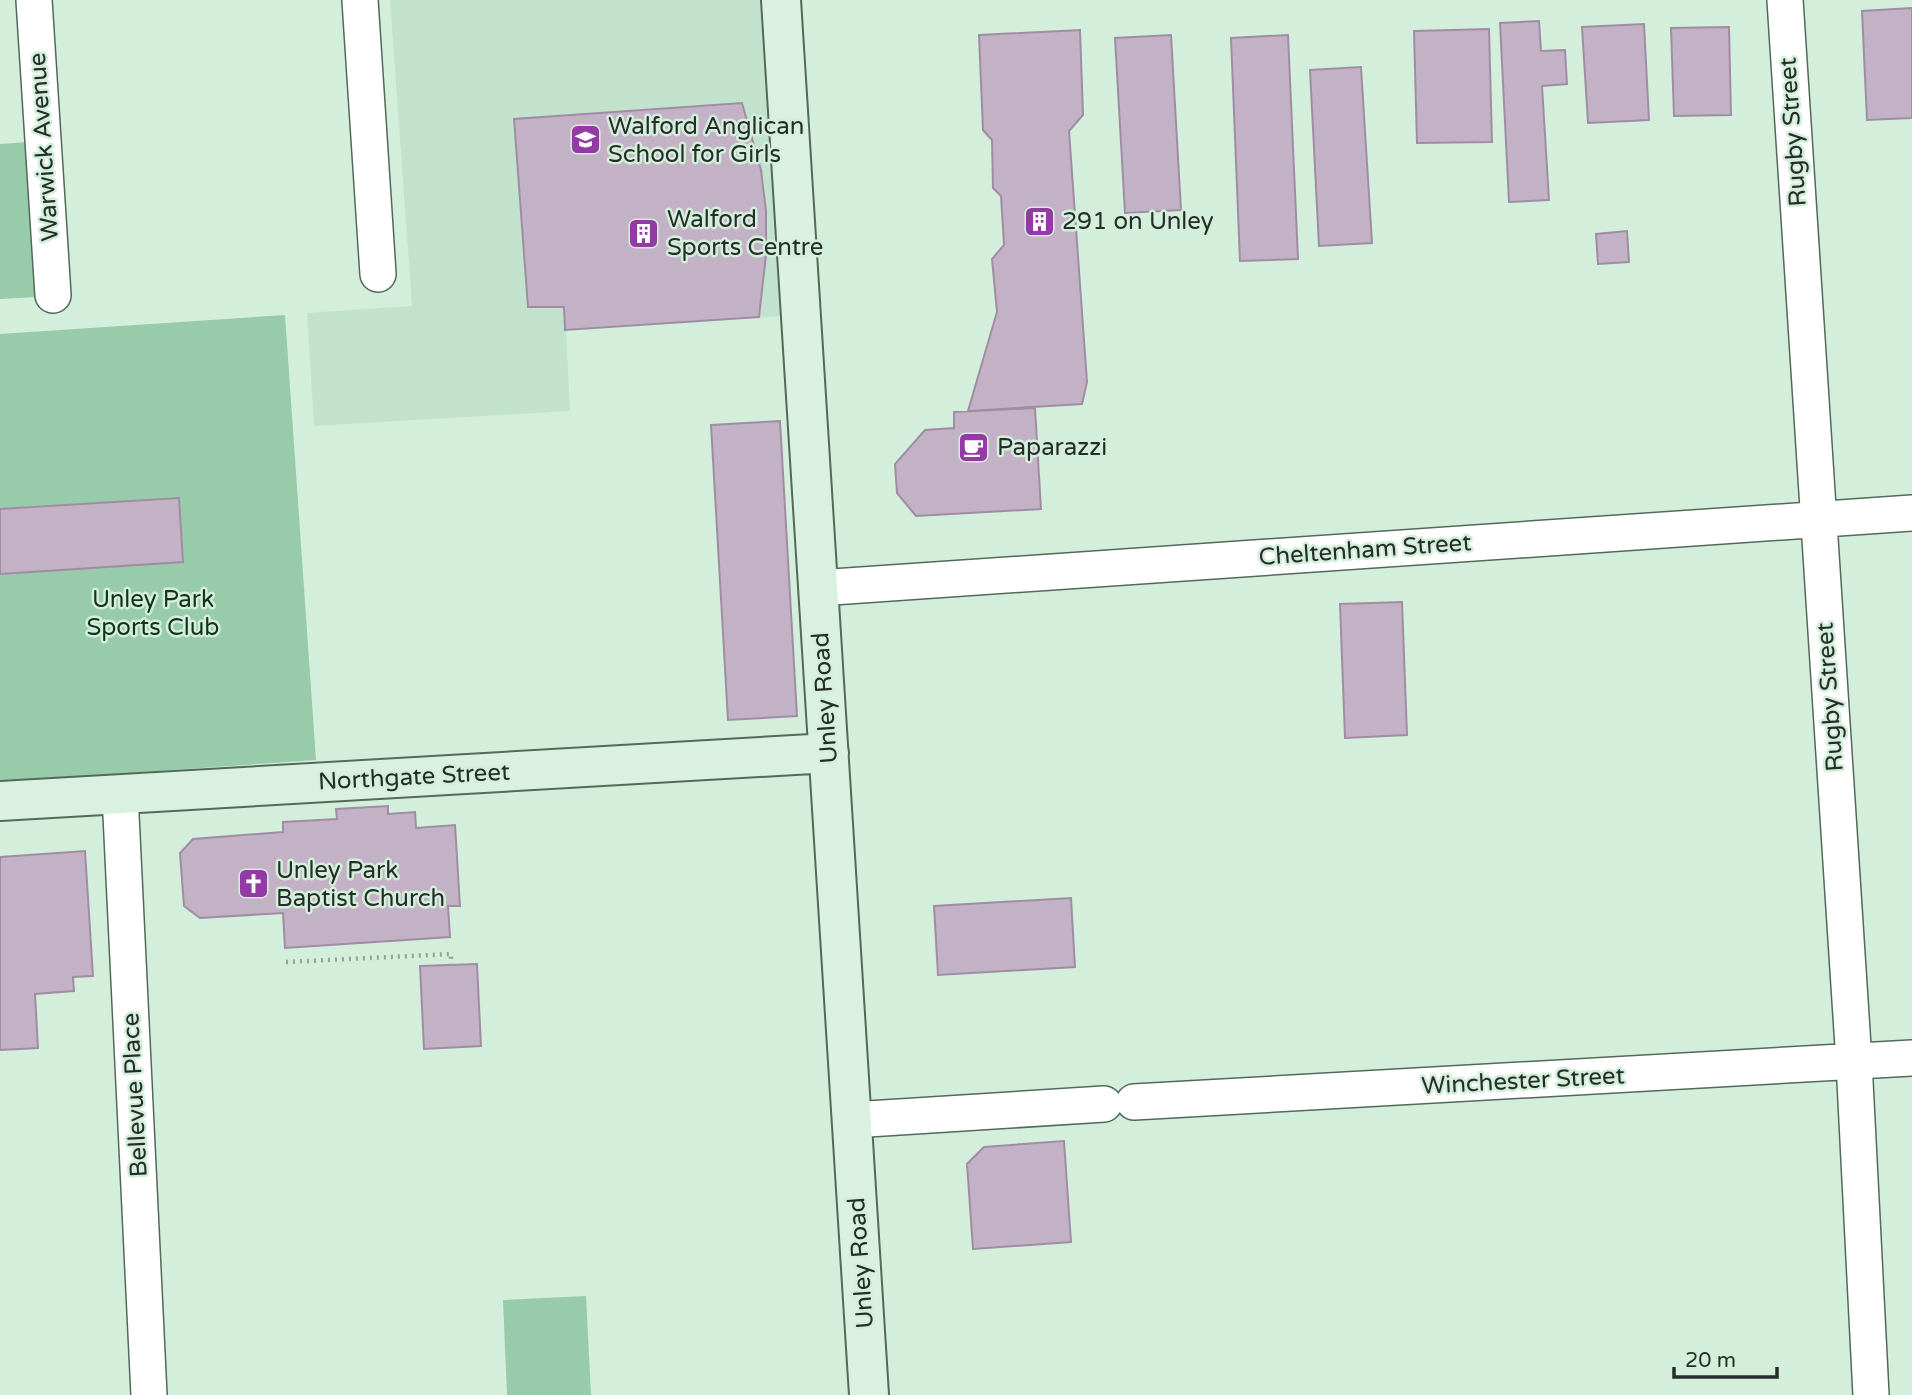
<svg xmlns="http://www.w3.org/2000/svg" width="1912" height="1395" font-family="'Varela Round',sans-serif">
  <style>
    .built { fill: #c3e2cd }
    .green { fill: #98cba9 }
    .building { fill: #c3b1c6; stroke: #9f8ea3; stroke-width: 2 }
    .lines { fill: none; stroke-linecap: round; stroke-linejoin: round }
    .street-casing { stroke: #53695a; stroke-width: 38 }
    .secondary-casing { stroke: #53695a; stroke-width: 42 }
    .path { stroke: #91a497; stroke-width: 4.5; stroke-dasharray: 2 5; stroke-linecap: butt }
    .street { stroke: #fff; stroke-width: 35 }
    .secondary { stroke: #daf1e2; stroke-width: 38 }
    .labels { text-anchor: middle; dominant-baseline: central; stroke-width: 5; stroke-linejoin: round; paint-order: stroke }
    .poi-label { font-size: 24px; fill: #242d27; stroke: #d4eedc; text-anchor: start }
    .street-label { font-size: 24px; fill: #242d27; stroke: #d4eedc }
    .park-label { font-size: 24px; fill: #10321e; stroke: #d4eedc }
  </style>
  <rect width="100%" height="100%" fill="#d4eedc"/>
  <path class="built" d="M390 0H760L782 316 566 330 570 411 314 426 307 313 412 306Z"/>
  <path class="green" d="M29 142 38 297 0 299V144Z
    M285 315 316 760 0 782V334Z
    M586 1296 591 1395H507L503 1300Z"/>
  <path class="building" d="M1912 8V118L1867 120 1862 11Z
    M1539 21 1541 51 1565 50 1567 84 1542 86 1549 200 1509 202 1500 23Z
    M1644 24 1649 120 1588 123 1582 27Z
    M1729 27 1731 115 1674 116 1671 28Z
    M1489 29 1492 142 1417 143 1414 31Z
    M1080 30 1083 115 1069 131 1087 382 1082 404 968 411 997 312 992 259 1004 245 1001 196 993 188 992 140 983 130 979 35Z
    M1171 35 1181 210 1125 213 1115 38Z
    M1288 35 1298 259 1240 261 1231 38Z
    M1361 67 1372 243 1319 246 1310 70Z
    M742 103 761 170 766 211V255L759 317 565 330 564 307H528L514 119Z
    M1627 231 1629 262 1598 264 1596 234Z
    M1035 408 1041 509 916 516 897 493 895 464 925 430 954 428V412Z
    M780 421 797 716 728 720 711 425Z
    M179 498 183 562 0 574V509Z
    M1402 602 1407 735 1345 738 1340 604Z
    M388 806V814L415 812 416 828 455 825 460 906H448L450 937 285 948 283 913 200 918 184 906 180 853 193 839 283 832V822L337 819 336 809Z
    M85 851 93 976 73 977 74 991 35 994 38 1048 0 1050V857Z
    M1071 898 1075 967 938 975 934 906Z
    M477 964 481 1046 424 1049 420 966Z
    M1064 1141 1071 1242 973 1249 967 1164 984 1147Z"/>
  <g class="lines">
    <defs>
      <path id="street" d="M34 0 53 295
        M360 0 378 274
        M1785 0 1854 1062 1871 1395
        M818 588 1912 513
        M120 794 149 1395
        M1134 1102 1912 1058
        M852 1120 1104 1104"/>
      <path id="secondary" d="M781 0 869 1395
        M0 801 829 753"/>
    </defs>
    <use href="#street" class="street-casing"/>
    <use href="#secondary" class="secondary-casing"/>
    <path class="path" d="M286 962 451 954V965"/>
    <use href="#street" class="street"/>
    <use href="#secondary" class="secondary"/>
  </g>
  <defs>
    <symbol id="school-square" viewBox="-11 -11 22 22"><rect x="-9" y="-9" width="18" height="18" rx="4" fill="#933aa5" stroke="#d4eedc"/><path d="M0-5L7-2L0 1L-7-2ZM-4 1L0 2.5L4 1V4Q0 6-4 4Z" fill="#fff"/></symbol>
    <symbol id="building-square" viewBox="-11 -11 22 22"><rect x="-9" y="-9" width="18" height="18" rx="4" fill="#933aa5" stroke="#d4eedc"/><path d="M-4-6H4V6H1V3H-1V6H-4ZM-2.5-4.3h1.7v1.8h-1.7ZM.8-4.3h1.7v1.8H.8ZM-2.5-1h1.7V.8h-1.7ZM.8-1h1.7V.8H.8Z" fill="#fff"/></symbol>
    <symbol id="cafe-square" viewBox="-11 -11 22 22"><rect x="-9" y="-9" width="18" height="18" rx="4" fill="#933aa5" stroke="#d4eedc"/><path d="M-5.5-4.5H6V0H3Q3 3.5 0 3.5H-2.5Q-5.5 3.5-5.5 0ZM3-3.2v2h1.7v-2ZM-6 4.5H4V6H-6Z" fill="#fff"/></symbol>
    <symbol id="church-square" viewBox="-11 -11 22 22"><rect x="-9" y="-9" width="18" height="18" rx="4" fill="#933aa5" stroke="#d4eedc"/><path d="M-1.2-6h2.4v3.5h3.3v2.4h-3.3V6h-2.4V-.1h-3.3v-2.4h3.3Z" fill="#fff"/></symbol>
  </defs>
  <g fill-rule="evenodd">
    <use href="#school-square" x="568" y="122" width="35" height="35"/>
    <use href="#building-square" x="1022" y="204" width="35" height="35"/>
    <use href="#building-square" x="626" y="216" width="35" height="35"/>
    <use href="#cafe-square" x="956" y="430" width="35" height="35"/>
    <use href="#church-square" x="236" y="866" width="35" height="35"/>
  </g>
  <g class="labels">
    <g class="poi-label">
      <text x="608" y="126">Walford Anglican<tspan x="608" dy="28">School for Girls</tspan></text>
      <text x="667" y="219">Walford<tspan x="667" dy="28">Sports Centre</tspan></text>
      <text x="1062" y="221">291 on Unley</text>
      <text x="997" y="447">Paparazzi</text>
      <text x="276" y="870">Unley Park<tspan x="276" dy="28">Baptist Church</tspan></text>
    </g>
    <g class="street-label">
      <text transform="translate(1793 132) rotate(-94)">Rugby Street</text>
      <text transform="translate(44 147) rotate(-94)">Warwick Avenue</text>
      <text transform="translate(1365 550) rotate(-4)">Cheltenham Street</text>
      <text transform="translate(1830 697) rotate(-94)">Rugby Street</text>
      <text transform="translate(825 698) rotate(-94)">Unley Road</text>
      <text transform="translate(414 777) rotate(-3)">Northgate Street</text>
      <text transform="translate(1523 1081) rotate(-3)">Winchester Street</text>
      <text transform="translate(135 1095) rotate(-93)">Bellevue Place</text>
      <text transform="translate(861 1263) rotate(-94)">Unley Road</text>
    </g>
    <g class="park-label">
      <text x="153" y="599">Unley Park<tspan x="153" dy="28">Sports Club</tspan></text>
    </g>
  </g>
  <path d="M1674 1367v10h103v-10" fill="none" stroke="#242d27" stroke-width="3.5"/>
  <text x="1685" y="1367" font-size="21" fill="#242d27" stroke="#d4eedc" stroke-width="5" paint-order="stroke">20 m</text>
</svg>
